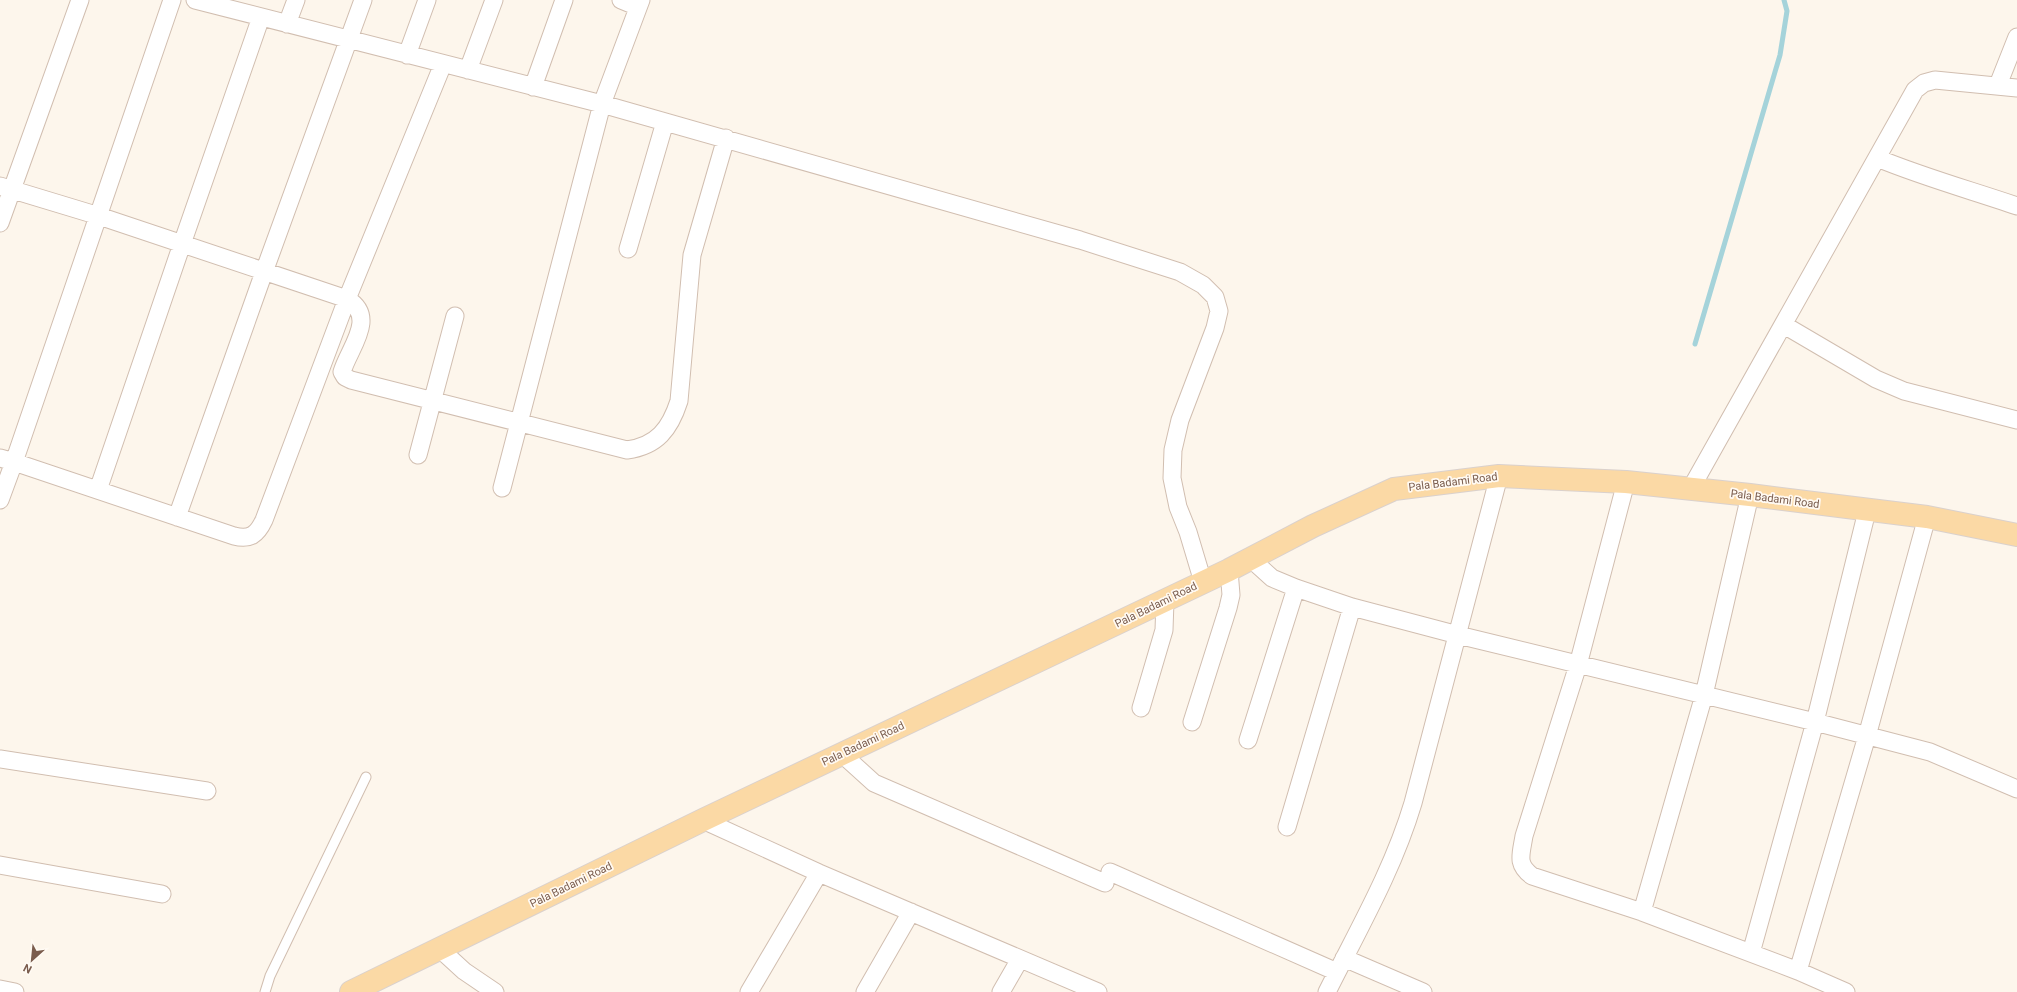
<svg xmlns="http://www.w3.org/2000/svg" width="2017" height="992" font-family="Roboto,sans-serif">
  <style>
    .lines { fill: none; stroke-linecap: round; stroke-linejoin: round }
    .stream { stroke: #a5d3da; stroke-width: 5 }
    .lane-casing { stroke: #d1beb0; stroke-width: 11 }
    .street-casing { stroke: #d1beb0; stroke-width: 19 }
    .primary-casing { stroke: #dad1cd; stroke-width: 24 }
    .lane { stroke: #fff; stroke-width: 9 }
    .street { stroke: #fff; stroke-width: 17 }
    .primary { stroke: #fbd9a5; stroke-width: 22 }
    .labels { text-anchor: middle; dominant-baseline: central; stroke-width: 3.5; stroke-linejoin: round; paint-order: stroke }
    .street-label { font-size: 11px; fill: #7a5c4d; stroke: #fffaf3 }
  </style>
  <rect width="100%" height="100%" fill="#fdf6ec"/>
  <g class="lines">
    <path class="stream" d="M1695 344 1780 55 1787 11 1784 0"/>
    <defs>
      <path id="lane" d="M265 992 270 976 366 777"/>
      <path id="street" d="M172 0 14 462 234 536C250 540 257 535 264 520L347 299 443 64
        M195 0 602 104 502 488
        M621 0 638 7
        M641 0 602 104 1080 240 1180 272 1203 285 1215 297 1219 311 1215 328 1180 420 1173 450 1172 478 1178 507 1188 532 1203 582
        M287 24 296 0
        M407 55 427 0
        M468 70 494 0
        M1998 85 2017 37
        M533 87 564 0
        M1877 158C1923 177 1970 190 2017 206
        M0 186 99 216 347 299C378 317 349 348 342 372L345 377 351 380 627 450C657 446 670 429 679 401L692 255 726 138
        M0 223 80 0
        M628 249 665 122
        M1784 325 1876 379 1904 391 2017 420
        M418 455 455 316
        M0 458 14 462 0 500
        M1626 482 1578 665 1524 836C1521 855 1516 864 1532 876L1642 912 1798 971 1846 992
        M98 490 182 244 261 17
        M1690 490 1915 90 1924 83 1935 80 2017 88
        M177 517 264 272 363 0
        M1251 559 1272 578 1296 588 1352 607 1458 635 1815 722 1930 752 2017 789
        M1141 708 1164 630 1165 601
        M1192 722 1228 608 1231 595 1229 570
        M1248 740 1296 588
        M842 754 874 783 1105 883
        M0 759 207 791
        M703 820 819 873 1098 992
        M1287 827 1352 607
        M0 865 162 894
        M1110 872 1337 972
        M1642 912 1704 695 1750 495
        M440 949 464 971 495 992
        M1751 953 1815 722 1867 511
        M1344 958 1423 992
        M1798 971 1867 736 1927 517
        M0 989 15 992
        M749 992 819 873
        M865 992 911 912
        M1001 992 1020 959
        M1327 992C1358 930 1393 870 1413 803L1499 476"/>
      <path id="primary" d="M351 992 703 820 1229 570 1313 526 1394 489 1499 476 1626 482 1750 495 1927 517 2017 535"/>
    </defs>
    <use href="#lane" class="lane-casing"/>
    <use href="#street" class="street-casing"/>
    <use href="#primary" class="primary-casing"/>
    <use href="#lane" class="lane"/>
    <use href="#street" class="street"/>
    <use href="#primary" class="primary"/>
  </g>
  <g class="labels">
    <g class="street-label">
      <text transform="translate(1453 482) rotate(-7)">Pala Badami Road</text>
      <text transform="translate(1775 499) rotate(7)">Pala Badami Road</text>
      <text transform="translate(1156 605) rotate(-26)">Pala Badami Road</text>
      <text transform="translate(863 744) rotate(-25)">Pala Badami Road</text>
      <text transform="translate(571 885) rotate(-26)">Pala Badami Road</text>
    </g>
  </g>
  <g transform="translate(32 960) rotate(207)" stroke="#fffaf3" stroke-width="3" paint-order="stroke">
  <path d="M0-3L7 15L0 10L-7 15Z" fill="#7a5c4d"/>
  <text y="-6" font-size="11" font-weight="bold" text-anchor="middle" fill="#7a5c4d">N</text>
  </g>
</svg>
